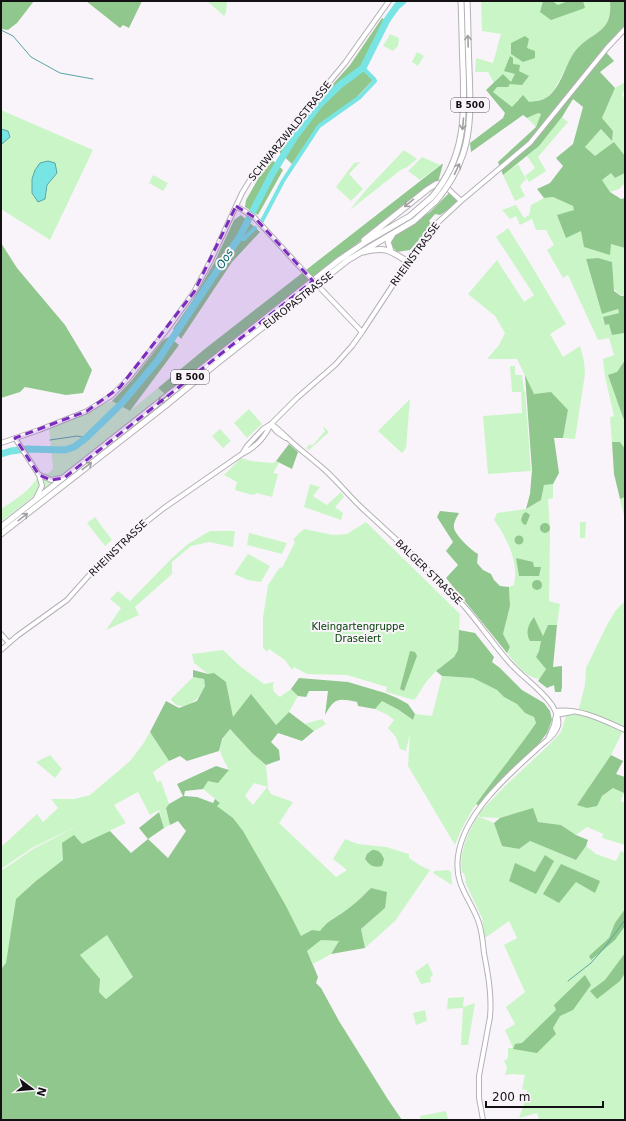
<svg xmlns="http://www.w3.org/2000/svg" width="626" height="1121" font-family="'DejaVu Sans',sans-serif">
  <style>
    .green { fill: #caf6c7; fill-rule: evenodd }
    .forest { fill: #90c78d; fill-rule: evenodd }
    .water { fill: #78e5e4; stroke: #5aa5a5 }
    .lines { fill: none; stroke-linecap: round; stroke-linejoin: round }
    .stream { stroke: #5aa5a5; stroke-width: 1 }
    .canal { stroke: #78e5e4; stroke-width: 4 }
    .river { stroke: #78e5e4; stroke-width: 7 }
    .tertiary-casing { stroke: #b5b0b7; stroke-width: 6 }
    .primary-casing { stroke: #b5b0b7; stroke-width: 7 }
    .tertiary { stroke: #fff; stroke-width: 4 }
    .primary { stroke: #fff; stroke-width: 5 }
    .tertiary-bridge-casing { stroke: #b5b0b7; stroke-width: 6; stroke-linecap: butt }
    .primary-bridge-casing { stroke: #b5b0b7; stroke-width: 7; stroke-linecap: butt }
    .tertiary-bridge { stroke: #fff; stroke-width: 4 }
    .primary-bridge { stroke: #fff; stroke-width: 5 }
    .oneway { stroke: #a1a0a1 }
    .marked { fill: #7b2cbf; fill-opacity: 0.2; stroke: #7b2cbf; stroke-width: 3; stroke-dasharray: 8 5; stroke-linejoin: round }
    .labels { text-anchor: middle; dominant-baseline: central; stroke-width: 4; stroke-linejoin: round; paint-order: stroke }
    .shield { fill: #f9f4fa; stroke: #585558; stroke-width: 1 }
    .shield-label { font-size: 9px; font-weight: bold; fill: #131113 }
    .street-label { font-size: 10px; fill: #131113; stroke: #f9f4fa }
    .park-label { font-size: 10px; fill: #044107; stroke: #f9f4fa }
    .water-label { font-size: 11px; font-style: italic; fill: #016565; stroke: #f9f4fa }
  </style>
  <rect width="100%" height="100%" fill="#f9f4fa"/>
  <path class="green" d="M207 1H227L226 13 224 16Z
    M481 1H487L488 4V1H610L611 11 605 27 575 51 554 90 545 99 529 103 518 99 512 108 493 92 494 83 488 72H475L476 58 493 63 501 34 482 31Z
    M390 34 399 38 398 46 393 51 383 46Z
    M417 52 424 56 418 66 412 62Z
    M625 82V89L622 95 625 99V156H594L585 147 601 129 612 140 613 131 602 118 615 88Z
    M1 110 93 150 50 240 1 209V145L3 143 8 139V131L1 129ZM48 161 57 173 47 185 45 199Z
    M538 112 541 115 536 127 527 118Z
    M562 117 568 122 538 157 546 171 529 182 525 176 535 168 527 156 539 146Z
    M404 150 417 159 406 168 402 169 350 210 365 191Z
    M422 157 440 165 420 180 408 171Z
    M360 162 349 174 363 189 351 201 336 187 354 163Z
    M518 164 526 179 520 186 525 196 515 201 503 175Z
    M611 172 615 178 625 173V183L619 189 610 192 602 180Z
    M153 175 168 183 163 191 149 183Z
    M553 197 573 206 581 231 610 254V244L625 248V296C613 296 603 268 598 258L586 260 602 314 618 309 619 314 603 317 605 325 609 324 624 333 625 360 617 372 623 419 625 423V449L620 443 612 442 610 417 614 416 605 377 603 359 614 355 609 338 598 340 568 275 563 278 547 250 554 245 546 230H536L532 219 520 225 516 216 510 219 502 210 516 205 524 218 529 215 531 205 544 198Z
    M508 228 530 263 566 324 550 334 563 357 580 346 584 361 585 374 575 439 563 438 568 410 534 395 517 359H487L499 345 505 333 495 316 468 294 497 260 524 302 534 295 496 237Z
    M510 366H515V375H522L524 391H525L531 471 488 474 483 416 522 413 521 392H512Z
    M158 388 165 394 41 493 34 496 1 522V509C16 499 30 491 39 475L49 473 53 469 49 426 112 401 130 411Z
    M410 399 406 448 402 453 378 431Z
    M249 409 262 424 247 438 234 423Z
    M324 427 329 432 309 450 306 448 310 444 312 446 325 431 323 428Z
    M220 429 231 441 223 448 212 436Z
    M241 458 252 461 273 463 276 461 279 463 273 473 278 474 272 497 257 493 252 495 235 490 237 482 224 475Z
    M310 484 320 487 313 496 327 505 341 492 344 497 335 507 343 513 341 520 304 507Z
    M553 484V498L548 499 550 530 549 601 560 604 557 625H548L543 636 534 617 541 641 539 651 546 669 539 679C525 677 516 664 507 653L510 647 503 634 510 606 509 587 514 585C519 562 507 538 494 520L497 513 526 509 541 500 544 485Z
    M625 497V520L620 499Z
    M95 517 112 540 105 546 87 523Z
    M366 522 460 614 458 650 454 657 436 671 426 682 416 698 414 700 386 692 387 687 347 675 307 674 294 667 292 670 285 660 269 649 267 652 263 648V618L268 585 280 567 282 568 295 542 293 540 298 534 304 529 333 535 347 534Z
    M580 522H586L585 538H580Z
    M210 531H235L233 547 209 542 191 546 172 562V574L135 607 139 615 106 630 121 608 110 599 118 591 130 601 172 558 188 544Z
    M249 533 287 543 282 554 247 545Z
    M248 554 270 566 261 582 248 580 234 574Z
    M625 601V730L624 729 611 755 577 805 602 796 613 788 624 793 621 801 625 803V845L602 838 603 834 587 827 576 835 561 825 538 822 533 809 500 818 480 817 478 814 505 786 548 746 561 732 566 716 578 712 585 685 586 668 608 623 616 610Z
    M223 650 241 667 264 684 274 682C271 689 274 693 280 697L291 689 298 696 289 712 276 725 233 718 226 682 208 674 194 663 192 654Z
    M442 676 473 678 497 690 504 697 517 704 525 713 534 717 536 723C527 736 519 750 509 762 487 788 467 812 455 845L408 766 410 733 406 751 400 749 396 737 388 728 394 720 388 715 375 709 382 701 399 710 413 720 415 714 432 716Z
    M193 677 204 679C204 681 205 683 205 685 202 699 180 716 171 699Z
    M322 719 326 724 314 731 304 724Z
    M230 729 253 754 266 765 268 787 254 783 245 796 253 805 267 787 271 794 293 802 279 823 336 877 347 870 333 859 345 839 358 844 386 847 409 854V858L421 866 430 870 395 921 365 948 361 929 385 908 371 889C364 895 357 902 349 908 338 917 329 919 320 932L312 930 301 937 286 906 233 818 217 806 219 802 203 789 208 781 229 770C219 751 215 747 230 729Z
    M150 732 169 761 153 772 157 782 161 781 169 804 166 808 170 825 164 828 159 810 150 815 138 792 114 805 126 823 109 831 56 919 1 968V871L33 849 81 824 32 848 1 869V847L37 814 43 822 58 808 51 799H75L90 795 130 761 143 744Z
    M50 755 62 769 55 778 36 762Z
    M477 816 494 823 502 846 519 849 530 841 576 860 586 846 596 854 616 861 621 851 625 853V1120H539L537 1113 519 1118 525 1101 527 1090 522 1089 525 1075 512 1074 505 1075 507 1067 504 1061 508 1058V1048H513L505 1030 515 1024 506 1007 525 992 504 945 517 938 509 921 485 938 482 918 465 882 466 881 464 873H462C458 853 468 834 477 816Z
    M448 870 451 872 452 885 433 873 434 871Z
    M107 935 133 977 106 999 99 992 80 955Z
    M321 940 339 941 331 954 313 964 307 951Z
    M428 963 433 975 430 978 431 982 421 984 415 972Z
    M464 997 463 1007 475 1003 468 1045H461L463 1008 447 1009 448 998Z
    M425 1010 427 1021 416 1025 413 1013Z
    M446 1111 448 1120H421L420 1116Z"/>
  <path class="forest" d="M1 1H34L17 23 8 30 1 29Z
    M86 1H142L129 28 123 25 120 28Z
    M543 1H552L558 5 568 1H583L585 8 551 20 540 12Z
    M610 1H623L625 3V29L605 51 614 61 600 72 615 88 602 118 613 131 612 141 601 129 585 147 595 156 614 142 625 156V173L615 178 611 173 602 180 610 192 621 199 625 198V248L611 244 610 255 584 247 581 231 566 238 557 215 574 210 573 206 553 197 544 198 537 189 550 183 563 166 556 158 573 144 583 107 573 99 562 117 539 146 503 175 498 162 536 127 541 114 538 113 527 118 523 115 471 152 470 143 503 118 505 113 486 90 503 74 511 82 515 74 504 71 510 56 513 58V64L520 65 519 71 529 76 522 85 510 84 508 87H497L493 92 512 107 523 95 529 102C534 101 540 101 544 99 561 91 565 63 576 50 592 31 613 34 610 1Z
    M382 18 385 20 361 69 373 80 356 98 318 126 292 164 278 151 307 113 350 65Z
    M525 36 529 39 527 48 535 51V58L523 62 511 54V43Z
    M270 158 283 170 258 215 245 207 246 200Z
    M442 164H443L438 182 338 258 165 394 158 388 206 348Z
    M450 192 461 201 440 215 435 214 429 221 432 225 410 250 397 252 389 243 394 234 430 212Z
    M241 215 260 232 232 262 181 339 173 329 193 300 214 263 234 220Z
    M1 243 17 268 65 325 92 370 83 393 66 395 25 387 20 392 1 398Z
    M598 258 612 262 614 291 621 296H625V338L624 333 612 335 609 324 605 325 603 317 619 313 618 309 602 314 586 259Z
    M169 337 179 345 130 411 112 401 132 380 163 340Z
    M625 360V423L608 375 617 372Z
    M525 375 534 394 551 392 568 410 563 438H554L559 473 553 484 544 485 541 500 526 509 530 494 532 470Z
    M612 442H620L625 449V497L620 499 614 474Z
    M289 444 298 452 292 469 276 461Z
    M440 511 459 513C457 517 453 523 454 528 455 535 472 551 478 554L477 563 483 570 491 574 494 580 500 586 509 587 510 606 503 634 510 647 507 653 446 578 458 565 446 551 453 542 437 517Z
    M526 512 530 515 526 525 523 524 521 520 523 514Z
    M540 528a5 5 0 1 1 10 0a5 5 0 1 1-10 0Z
    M514.5 540a4.5 4.5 0 1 1 9 0a4.5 4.5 0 1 1-9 0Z
    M516 558 533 562 534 567H541L539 576H519Z
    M532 585a5 5 0 1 1 10 0a5 5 0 1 1-10 0Z
    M534 617 543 636 548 625H557L553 667 562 666V687L561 692H555L554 685 547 688 538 681 546 669 536 657 539 651 541 641H530C525 632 528 625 534 617Z
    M459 630 475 633 494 657 492 662 500 668 522 690 544 703 550 711 552 720 547 733 534 750 480 806 476 804C495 777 517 751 536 723L534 717 525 713 517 704 504 697 497 690 473 678 442 676 436 671 454 657 458 650Z
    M410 651 415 652 417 656 404 691 400 689Z
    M193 670 208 674 214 673 226 682 233 717 251 694 276 725 289 712 314 731 302 741 278 733 271 742 279 750 280 760 266 765 253 754 230 729 222 739 219 751 187 761 180 756 169 761 150 732 166 701 179 708 197 701 205 686 204 679 193 677Z
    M299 678 348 682 385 693 397 698 408 704 415 714 413 720 399 710 382 701 375 709 358 706 357 702C337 698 335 698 325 715L328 691H309L306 697 298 696 291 689Z
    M611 755 623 761 616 774 625 777V789L624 793 613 788 602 796 597 806 587 808 577 805Z
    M216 766 229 770 218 783 208 781 203 789 185 791 184 796 197 797 213 803 215 799 220 803 217 806 233 818 243 831 286 906 301 936 312 930 320 931C329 919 338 917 349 908 357 902 364 895 371 888L387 892 385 908 361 929 365 948 331 954 339 941 321 940 307 951 318 977 316 983 321 988 339 1021 387 1098 402 1120H1V969L6 963 16 899 36 881 63 860 62 843 74 835 82 844 110 831 131 853 148 839 139 828 159 812 164 828 148 839 168 858 186 831 178 821 170 825 166 808 169 804 183 796 177 784ZM107 935 133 977 106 999 99 992 100 979 80 955Z
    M533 808 538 822 561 825 576 835 588 840 586 846 576 860 530 841 519 849 502 846 494 823 500 818Z
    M372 850C379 850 381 852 384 859L382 866C374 868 370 866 365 859L367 854Z
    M545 855 554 861 536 894 509 881 515 863 535 872Z
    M561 864 600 881 595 893 576 882 559 903 543 894Z
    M625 909V926L615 940 591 960 589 956 609 938 615 923Z
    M625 953V973L620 981 597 999 590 991 605 980Z
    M585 975 591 985 573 1010 560 1016 553 1028 556 1034 537 1053 513 1049 515 1044 522 1043 556 1010 554 1005Z"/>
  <path class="water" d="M1 129 8 131 10 137 3 143 1 145Z
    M48 161 55 163 57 173 47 185 45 199 38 202 32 193V179L35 170 40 163Z"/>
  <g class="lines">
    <path class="stream" d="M1 30 13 36 31 57 60 73 93 79
      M50 440 77 436 86 438
      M568 981 591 963 605 947 625 920"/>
    <path class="canal" d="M262 221 283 181 319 126 360 97 375 81 374 79 363 68
      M237 239H244L255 228"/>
    <path class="river" d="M1 454 11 451 27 449 65 450 74 447 86 438 122 403 158 360 240 236 272 174 296 135 319 105 341 84 363 68 387 20 397 6 403 1"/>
    <defs>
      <path id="tertiary" d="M445 186 461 201
        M236 206 254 217 297 264
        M325 293 362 332
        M271 424C280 430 286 437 294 444 304 453 315 461 326 471 339 483 350 497 363 509 397 540 432 572 464 606 480 624 493 644 509 662 522 677 540 688 552 705 555 710 560 719 558 726 555 736 545 741 538 748 508 775 464 813 458 856 454 886 470 897 479 923 482 932 483 943 484 953 488 974 492 995 490 1017L479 1076V1098L483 1120
        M272 426 277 432 286 438
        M15 438 39 475 42 486 36 498
        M1 443 39 430 87 411 111 396 128 379 166 331 194 292 211 260 242 193 256 170 345 63 389 1
        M242 454 247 446 263 429 271 424 297 398 335 365 352 346 362 332 408 262 434 226 461 201 530 143 607 48 625 29
        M40 475 51 480 61 478
        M1 634 9 643
        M1 650 17 636 67 600 100 563 136 530 164 508 242 454C255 448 265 437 271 424
        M555 711C580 708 603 720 625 730
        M556 715 572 712
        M548 739 554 725 556 715"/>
      <path id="primary" d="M364 240 428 189 436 184 441 183
        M391 251 388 242 393 234
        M363 252C386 247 388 249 408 262
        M1 527 339 260 367 241 410 216 432 197
        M1 534 165 406 216 364 348 260 414 221 436 201"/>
    </defs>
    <use href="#tertiary" class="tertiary-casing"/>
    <use href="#primary" class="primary-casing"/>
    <use href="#tertiary" class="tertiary"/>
    <use href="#primary" class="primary"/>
    <defs>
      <path id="tertiary-bridge" d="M297 264 325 293"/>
      <path id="primary-bridge" d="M432 197C465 158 465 117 463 68 462 46 462 23 461 1
        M436 201C448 187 457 172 463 154 472 127 470 97 469 68 468 46 468 23 467 1"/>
    </defs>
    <use href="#tertiary-bridge" class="tertiary-bridge-casing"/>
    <use href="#primary-bridge" class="primary-bridge-casing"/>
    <use href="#tertiary-bridge" class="tertiary-bridge"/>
    <use href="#primary-bridge" class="primary-bridge"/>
  </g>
  <defs><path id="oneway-shaft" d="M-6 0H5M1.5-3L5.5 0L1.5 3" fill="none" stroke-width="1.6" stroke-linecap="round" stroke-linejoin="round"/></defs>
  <g class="oneway">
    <use href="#oneway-shaft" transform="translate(468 41) rotate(-92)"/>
    <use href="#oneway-shaft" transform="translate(463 124) rotate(95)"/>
    <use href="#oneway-shaft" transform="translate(457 169) rotate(-65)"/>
    <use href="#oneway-shaft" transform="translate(409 203) rotate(141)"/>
    <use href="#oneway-shaft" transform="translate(163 399) rotate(142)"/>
    <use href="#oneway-shaft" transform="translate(87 466) rotate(-38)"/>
    <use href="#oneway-shaft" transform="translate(23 517) rotate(-38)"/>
  </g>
  <path class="marked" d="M236 206 254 217 313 281 64 478 51 480 39 475 15 438 87 411 120 387 194 292Z"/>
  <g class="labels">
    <g class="shield">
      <rect x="451" y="98" width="38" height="14" rx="3"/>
      <rect x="171" y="370" width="38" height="14" rx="3"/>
    </g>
    <g class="shield-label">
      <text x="470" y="105">B 500</text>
      <text x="190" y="377">B 500</text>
    </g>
    <g class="street-label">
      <text transform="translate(290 131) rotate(-51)">SCHWARZWALDSTRASSE</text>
      <text transform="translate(415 254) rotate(-54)">RHEINSTRASSE</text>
      <text transform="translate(298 300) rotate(-38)">EUROPASTRASSE</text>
      <text transform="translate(118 548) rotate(-44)">RHEINSTRASSE</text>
      <text transform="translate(429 572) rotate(44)">BALGER STRASSE</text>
    </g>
    <g class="park-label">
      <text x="358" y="626">Kleingartengruppe<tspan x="358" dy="12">Draseiert</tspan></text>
    </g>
    <g class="water-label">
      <text transform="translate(225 259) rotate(-57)">Oos</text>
    </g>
  </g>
  <rect width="626" height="1121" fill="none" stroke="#131113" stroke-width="4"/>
  <g transform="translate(32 1089) rotate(106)" stroke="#f9f4fa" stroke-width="3" paint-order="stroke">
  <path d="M0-3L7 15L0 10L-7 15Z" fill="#131113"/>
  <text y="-6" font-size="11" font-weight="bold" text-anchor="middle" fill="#131113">N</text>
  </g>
  <path d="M486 1101v6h117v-6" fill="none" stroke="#131113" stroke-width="2"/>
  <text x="492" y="1101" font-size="12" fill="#131113" stroke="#f9f4fa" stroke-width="3" paint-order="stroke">200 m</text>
</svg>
